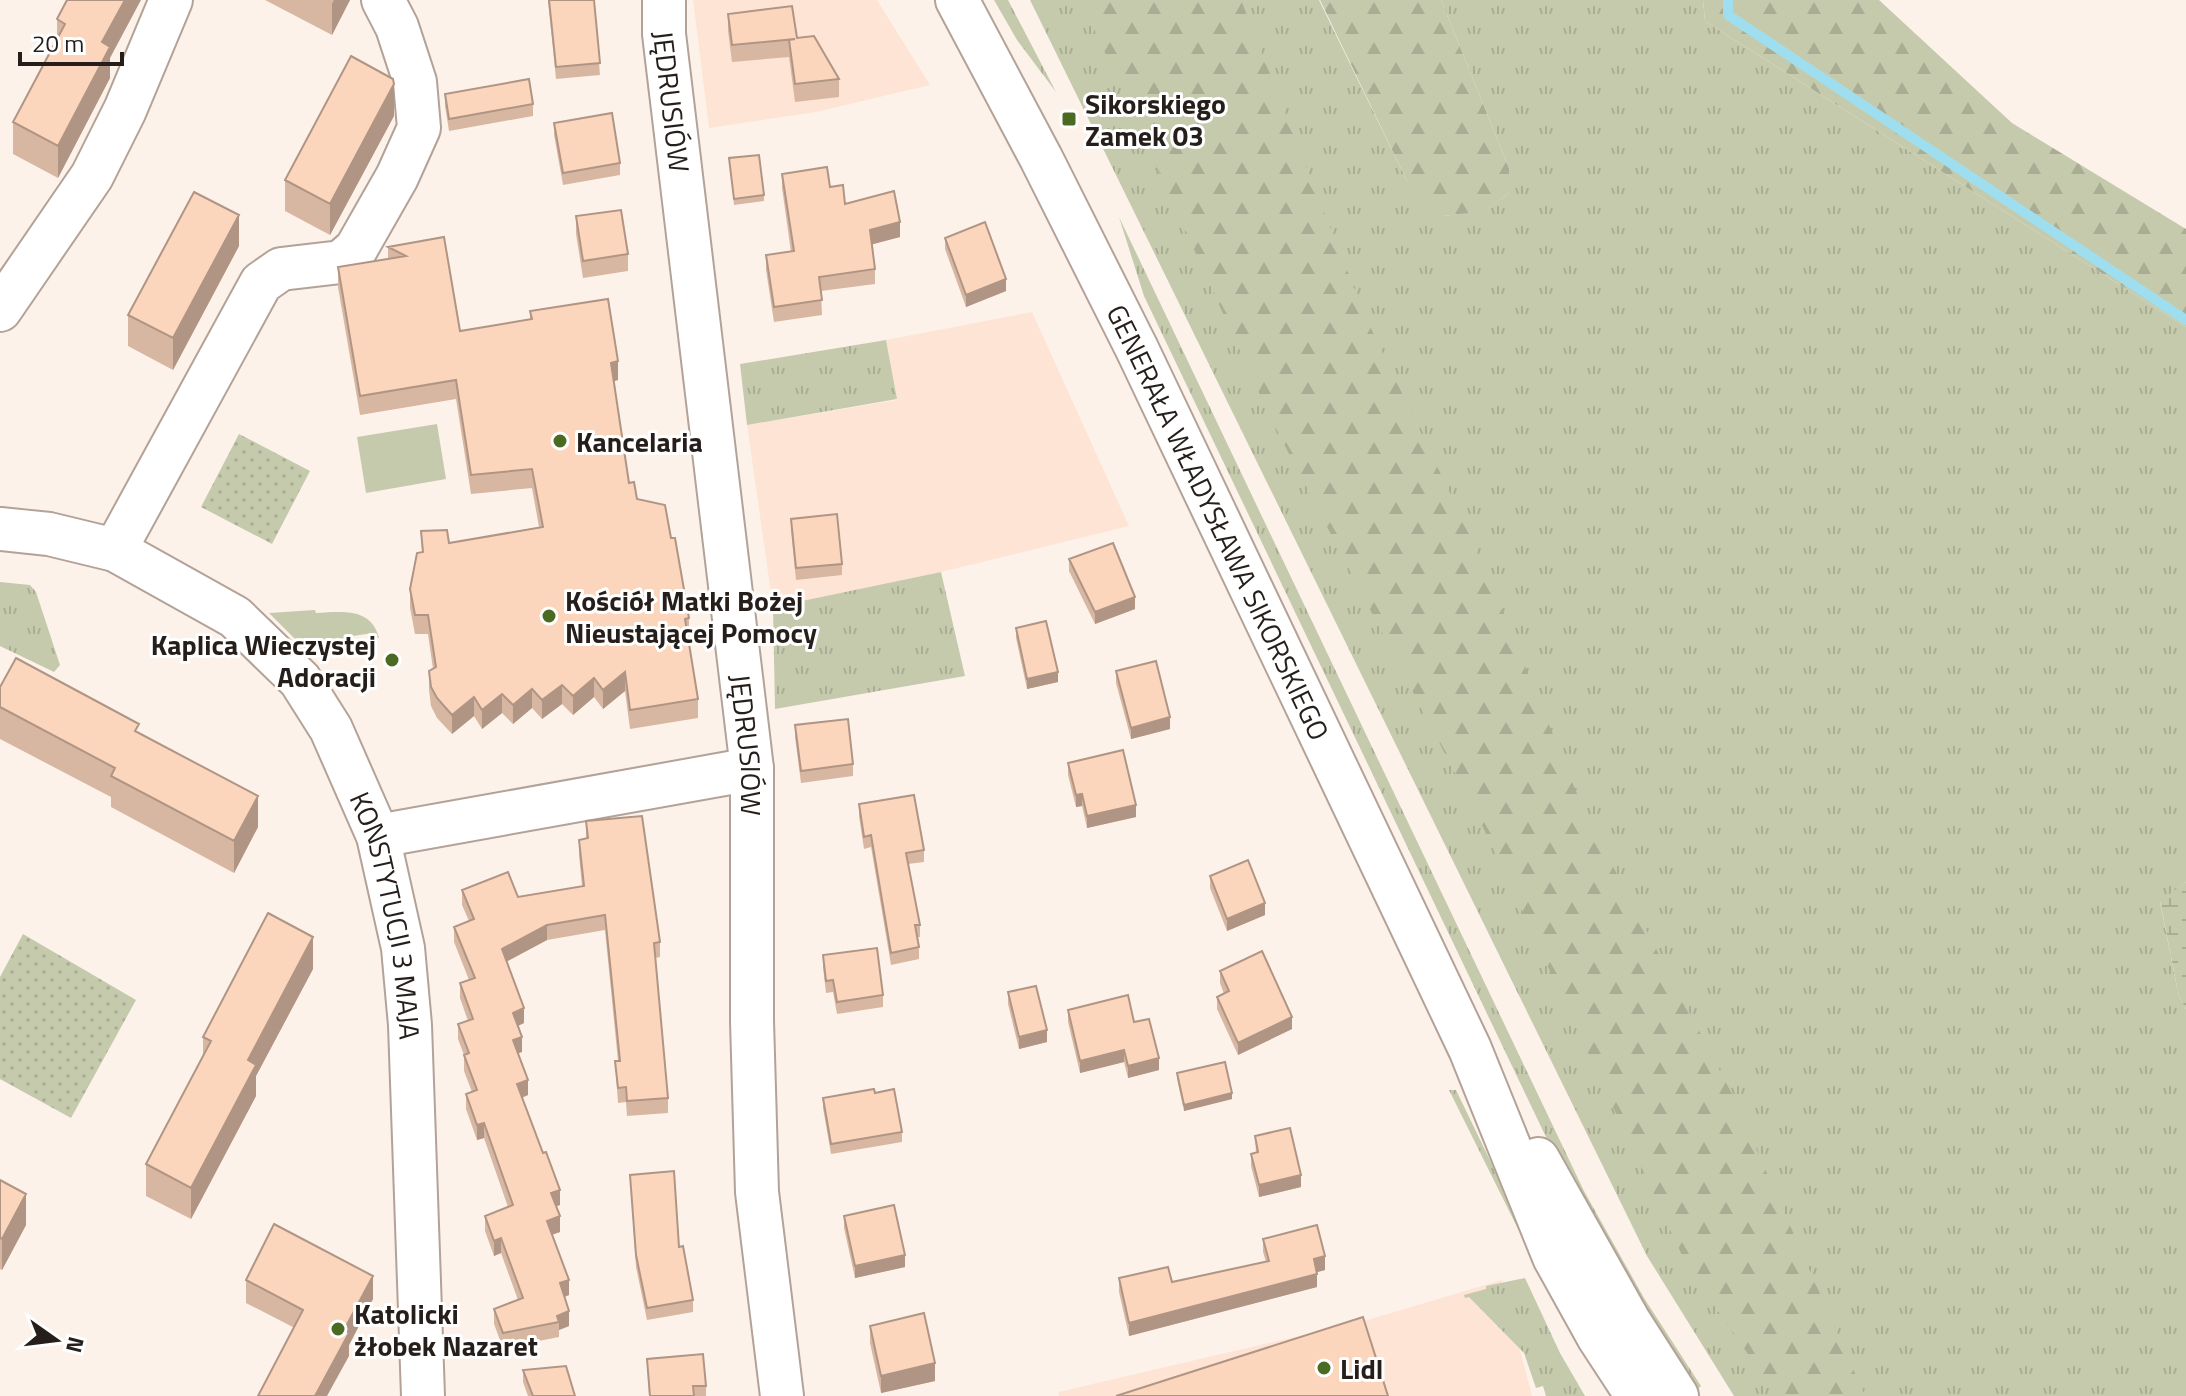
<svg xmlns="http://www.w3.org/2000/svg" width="2186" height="1396" font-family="'Titillium Web',sans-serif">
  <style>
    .built { fill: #fee4d4 }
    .grass { fill: url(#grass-tufts) }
    .forest { fill: url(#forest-firs) }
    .wetland { fill: url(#wetland-marsh) }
    .park { fill: url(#park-dots) }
    .garden { fill: #c5caac }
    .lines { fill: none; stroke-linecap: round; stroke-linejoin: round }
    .stream { stroke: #9edeee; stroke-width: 10 }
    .minor-casing { stroke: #b3a297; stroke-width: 46 }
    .minor { stroke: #fff; stroke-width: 42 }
    .wall { fill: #d8b7a2 }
    .shaded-wall { fill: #b09584 }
    .building { fill: #fbd5bc; stroke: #b09584; stroke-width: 2 }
    .poi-dot { fill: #4b6b22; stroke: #fff; stroke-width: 3 }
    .labels { text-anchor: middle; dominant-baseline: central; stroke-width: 6; stroke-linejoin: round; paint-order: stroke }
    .street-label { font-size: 28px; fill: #251e1a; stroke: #fff }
    .poi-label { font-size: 28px; font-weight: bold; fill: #251e1a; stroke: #fff; text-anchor: start }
  </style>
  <defs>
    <pattern id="grass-tufts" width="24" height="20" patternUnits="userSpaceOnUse" patternTransform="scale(2)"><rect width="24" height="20" fill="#c5caac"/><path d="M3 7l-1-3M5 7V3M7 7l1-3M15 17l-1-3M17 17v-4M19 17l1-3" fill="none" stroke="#a9ad93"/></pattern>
    <pattern id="forest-firs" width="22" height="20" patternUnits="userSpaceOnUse" patternTransform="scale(2)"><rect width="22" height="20" fill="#c5caac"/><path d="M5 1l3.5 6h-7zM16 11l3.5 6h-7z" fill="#a9ad93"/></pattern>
    <pattern id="wetland-marsh" width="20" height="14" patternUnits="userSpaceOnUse" patternTransform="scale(2)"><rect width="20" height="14" fill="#c5caac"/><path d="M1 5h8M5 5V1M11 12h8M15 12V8" fill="none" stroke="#a9ad93"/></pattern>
    <pattern id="park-dots" width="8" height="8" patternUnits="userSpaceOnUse" patternTransform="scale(2)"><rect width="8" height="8" fill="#c5caac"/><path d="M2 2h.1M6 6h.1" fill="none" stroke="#a9ad93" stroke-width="1.8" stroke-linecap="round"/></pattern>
  </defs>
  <rect width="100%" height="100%" fill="#fdf2ea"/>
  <path class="built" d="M693 0H877L930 85 816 112 709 128Z
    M1032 312 1129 526 941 572 773 607 747 425 897 400 886 340Z
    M1502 1280 1532 1396H1059L1058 1392 1364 1321Z"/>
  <path class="grass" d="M994 0H1008L1056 92 1017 40Z
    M1030 0H1319L1406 179 1444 216 1486 210 1509 193V168L1441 0H1703L1705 21 2186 327V882L2160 902 2179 997 2186 1009V1396H1734L1647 1256Z
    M1119 217 1584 1191 1644 1298 1701 1386 1692 1394 1577 1202 1144 296Z
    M886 340 897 399 747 425 740 364Z
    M941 572 965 676 775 709 773 607Z
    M0 582 30 585 36 592 60 665 54 672 0 646Z
    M1449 1090H1456L1531 1245 1530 1253Z
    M1525 1278 1560 1353 1585 1396H1546L1543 1386 1536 1388 1524 1353 1469 1297 1465 1298 1464 1295 1486 1289V1286Z"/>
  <path class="forest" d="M1081 0H1241L1365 316 1483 562 1584 811 1733 1096 1865 1396H1777L1687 1266 1481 823 1270 417Z
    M1320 0H1441L1509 168V193L1485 211 1444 216 1428 204 1406 179Z
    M1703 0H1879L2012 123 2186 229V327L1705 21Z"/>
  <path class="wetland" d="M2186 882V1009L2179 997 2160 901Z"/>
  <path class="park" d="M239 434 310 471 272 544 201 507Z
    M23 934 136 1000 71 1118 0 1079V977Z"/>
  <path class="garden" d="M437 424 446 479 366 493 357 437Z
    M315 610 316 613C342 612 371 607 379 638H375L373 633 346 637 347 642 305 649 269 613Z"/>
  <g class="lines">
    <path class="stream" d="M1728 0V15L2186 320"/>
    <defs>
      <g id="minor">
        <path id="s1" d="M664 0V34L752 769V1021L757 1192 782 1396"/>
        <path id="s2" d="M957 0 1041 158 1137 349 1470 1049 1554 1257 1599 1338 1637 1396"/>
        <path d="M0 310 92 176 125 110 171 0"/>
        <path id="s3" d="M0 529 49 534 115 550 235 617 300 680 331 729 378 836 403 948 410 1025 423 1396"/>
        <path d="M115 550 261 283 281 269 341 262 356 249 397 177 419 128 415 82 397 27 383 0"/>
        <path d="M378 836 752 769"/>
        <path d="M1538 1159 1629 1321 1677 1396"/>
      </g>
    </defs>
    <use href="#minor" class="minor-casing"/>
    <use href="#minor" class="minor"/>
  </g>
  <path class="wall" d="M67 0 110 58V78L58 178 13 154V122L57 39V19Z
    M265 0H350L332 35Z
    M548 0H594L600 75 556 79Z
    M728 14 797 38 839 79V97L795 102 789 57 732 62 728 31Z
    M445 94 533 104V116L449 131 445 106Z
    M394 116 330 235 285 211V180Z
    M554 123 620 163V175L563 185 554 135Z
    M729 158 764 195V201L734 205Z
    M782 174 830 187 845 204 900 237 871 244 875 269V284L821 291 822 315 774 322 766 270V255L791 252 782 188Z
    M576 216 628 254V271L583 278 576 234Z
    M444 237 460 331 530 319V311L618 380 614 381 629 483 637 499 671 538 689 618V638H688L698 699V718L630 729 625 691 603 709 594 697 573 715 562 704 542 719 532 708 513 724 502 713 482 729 474 716 452 734 437 718 431 706 429 690V671L433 669 428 634H415L410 608V589L422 552 421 531 449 543 539 527 532 488 471 494 456 399 360 415 338 287V267L388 259V247Z
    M945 238 1006 291 966 307 945 249Z
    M239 246 173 370 128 346V315Z
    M791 519 842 564V575L796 580 791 530Z
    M1069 559 1135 609 1095 624 1069 571Z
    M1016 628 1058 682 1027 689 1016 638Z
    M1116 671 1170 729 1131 739 1116 683Z
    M0 687 139 733 258 827 234 873 111 807V797L0 739Z
    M795 725 853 764V776L801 783 795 737Z
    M1068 763 1136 817 1087 828 1082 806 1076 807 1068 775Z
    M859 804 924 850V862L908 864 920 925V937H917L919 947V959L891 965 871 847 864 849 859 816Z
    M586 821 660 942V957L655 958 668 1098V1113L627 1116 626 1102 618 1103 615 1061H618L605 930 547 940 506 962 524 1023 518 1026 522 1052 518 1053 528 1095 522 1098 560 1205 556 1206 560 1232 552 1235 569 1295 565 1297 569 1326 559 1330V1337L503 1348 494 1324V1309L518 1300 501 1253 494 1256 485 1231V1216L508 1207 484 1138 477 1140 466 1109V1094L472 1092 464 1071V1055L458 1039V1024L468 1021 460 998V983L469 980 454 942V927L469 921 462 905V890L518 897 582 886 579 855V840L586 839Z
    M1210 876 1265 915 1227 931 1210 888Z
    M823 955 883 995V1007L837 1014 833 992 826 993 823 967Z
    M313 969 256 1076V1096L191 1219 146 1196V1164L203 1056V1037Z
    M1220 971 1292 1029 1238 1055 1217 1009V997L1224 994 1220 983Z
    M1008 992 1047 1042 1019 1049 1008 1004Z
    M1068 1010 1134 1022 1159 1070 1128 1078 1124 1062 1080 1073 1068 1022Z
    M1177 1073 1232 1099 1184 1111 1177 1079Z
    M875 1093 902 1132V1142L831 1154 823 1108V1098Z
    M1255 1136 1301 1187 1259 1197 1251 1166V1154L1256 1153Z
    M630 1175 679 1247 693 1300V1312L647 1320 636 1267Z
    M0 1180 26 1225 2 1270 0 1269Z
    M844 1216 905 1267 855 1278 844 1228Z
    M1263 1239 1325 1270 1317 1272V1287L1129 1336 1119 1292V1278L1172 1282 1266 1262 1263 1252Z
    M246 1280 373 1299 349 1345V1356L246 1303Z
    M870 1326 935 1381 881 1393 870 1343Z
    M647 1359 706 1386V1396H649Z
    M523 1370 575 1396H528L523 1382Z"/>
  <path class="shaded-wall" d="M125 0H141L110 58V78L58 178V146L102 42Z
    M334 0H350L332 35V4Z
    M394 84V116L330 235V204Z
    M239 215V246L173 370V338Z
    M900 222V237L870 245V230Z
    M1006 279V291L966 307V295Z
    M618 361V380L611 382V363Z
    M1135 597V609L1095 624V612Z
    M625 672V691L603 709V690Z
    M1058 672V682L1027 689V679Z
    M594 678V697L573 715V696Z
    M562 685V704L542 719V700Z
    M532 689V708L513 724V705Z
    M502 694V713L482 729V710Z
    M474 697V716L452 734V715Z
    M1170 717V729L1131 739V728Z
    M1082 794V806L1076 807V795Z
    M258 796V827L234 873V841Z
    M1136 805V817L1087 828V816Z
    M1265 903V915L1227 931V919Z
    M547 925V940L502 964V949Z
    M313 937V969L256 1076V1096L191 1219V1188L248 1060Z
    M524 1008V1023L513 1028V1013Z
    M1292 1017V1029L1238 1055V1043Z
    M1047 1030V1042L1019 1049V1037Z
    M522 1037V1052L513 1055V1040Z
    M1124 1050V1062L1080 1073V1061Z
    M1159 1058V1070L1128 1078V1066Z
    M528 1080V1095L517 1099V1084Z
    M1232 1093V1099L1184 1111V1105Z
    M484 1123V1138L477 1140V1125Z
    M1301 1175V1187L1259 1197V1185Z
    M560 1190V1205L551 1208V1193Z
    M26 1194V1225L2 1270V1239Z
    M560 1216V1232L547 1236V1221Z
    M501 1238V1253L494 1256V1241Z
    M905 1255V1267L855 1278V1266Z
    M1325 1256V1270L1314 1273V1259Z
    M1317 1274V1287L1129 1336V1323Z
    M373 1276V1299L349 1345V1356L327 1396H315L344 1330Z
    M569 1280V1295L560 1298V1283Z
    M569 1311V1326L559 1330V1322L557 1316Z
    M935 1363V1381L881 1393V1376Z"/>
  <path class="building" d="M67 0H125L102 42 110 47 58 146 13 122 65 24 57 19Z
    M549 0H594L600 63 556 67Z
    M792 6 797 38 814 36 839 79 795 84 789 40 795 39 732 45 728 14Z
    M351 56 393 79 394 84 330 204 285 180Z
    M529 79 533 104 449 119 445 94Z
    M612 113 620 163 563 173 554 123Z
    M759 155 764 195 734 199 729 158Z
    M827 167 830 187 843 185 845 204 894 191 900 222 870 230 875 269 819 277 822 300 774 307 766 255 794 251 782 174Z
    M194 192 239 215 173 338 128 315Z
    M621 210 628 254 583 261 576 216Z
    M985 222 1006 279 966 295 945 238Z
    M444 237 460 331 532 319 530 311 608 299 618 361 611 363 629 483 634 482 637 499 665 505 671 538H675L689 618 685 619 698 699 630 710 625 672 603 690 594 678 573 696 562 685 542 700 532 689 513 705 502 694 482 710 474 697 452 715 437 698 431 687 429 671 436 667 428 615H415L410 589 417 553 423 552 421 531 447 530 449 543 543 527 532 469 471 475 456 380 360 396 338 267 406 256 388 247Z
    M837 514 842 564 796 568 791 519Z
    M1113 543 1135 597 1095 612 1069 559Z
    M1046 621 1058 672 1027 679 1016 628Z
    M16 658 139 724 135 731 258 796 234 841 111 776 115 768 0 707V687Z
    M1156 661 1170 717 1131 728 1116 671Z
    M848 719 853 764 801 771 795 725Z
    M1123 750 1136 805 1087 816 1082 794 1076 795 1068 763Z
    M914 795 924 850 906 853 920 925H915L919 947 891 953 871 835 864 837 859 804Z
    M642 816 660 942 654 943 668 1098 627 1101 626 1087 618 1088 615 1061H620L605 915 547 925 502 949 524 1008 513 1013 522 1037 513 1040 528 1080 517 1084 543 1153 546 1152 560 1190 551 1193 560 1216 547 1221 569 1280 560 1283 569 1311 557 1316 559 1322 503 1333 494 1309 523 1298 501 1238 494 1241 485 1216 513 1205 484 1123 477 1125 466 1094 477 1090 464 1055 469 1053 458 1024 473 1019 460 983 475 978 454 927 474 919 462 890 508 872 518 897 584 886 579 840 588 838 586 821Z
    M1248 860 1265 903 1227 919 1210 876Z
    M268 913 313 937 248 1060 256 1065 191 1188 146 1164 211 1041 203 1037Z
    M877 948 883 995 837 1002 833 980 826 981 823 955Z
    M1262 951 1292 1017 1238 1043 1217 997 1229 991 1220 971Z
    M1036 986 1047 1030 1019 1037 1008 992Z
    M1128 995 1134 1022 1149 1019 1159 1058 1128 1066 1124 1050 1080 1061 1068 1010Z
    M1225 1062 1232 1093 1184 1105 1177 1073Z
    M874 1089 875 1093 894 1089 902 1132 831 1144 823 1098Z
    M1290 1128 1301 1175 1259 1185 1251 1154 1258 1152 1255 1136Z
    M674 1171 679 1247 683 1246 693 1300 647 1308 636 1255 630 1175Z
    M0 1180 26 1194 2 1239 0 1238Z
    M894 1205 905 1255 855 1266 844 1216Z
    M274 1224 373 1276 344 1330 349 1333 315 1396H258L303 1310 246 1280Z
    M1317 1225 1325 1256 1314 1259 1317 1274 1129 1323 1119 1278 1168 1267 1172 1282 1269 1261 1263 1239Z
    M924 1313 935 1363 881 1376 870 1326Z
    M1363 1317 1388 1396H1116Z
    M703 1354 706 1386H693L694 1396H650L647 1359Z
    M566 1366 575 1396H533L523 1370Z"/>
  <g class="poi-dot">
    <rect x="1061" y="111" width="16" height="16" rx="4"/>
    <circle cx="560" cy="441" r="8"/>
    <circle cx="549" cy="616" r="8"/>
    <circle cx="392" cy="660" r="8"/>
    <circle cx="338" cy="1329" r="8"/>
    <circle cx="1324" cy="1368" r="8"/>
  </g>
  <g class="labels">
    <g class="street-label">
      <text stroke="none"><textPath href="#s1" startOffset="102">JĘDRUSIÓW</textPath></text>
      <text stroke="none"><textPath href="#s2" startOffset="584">GENERAŁA WŁADYSŁAWA SIKORSKIEGO</textPath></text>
      <text stroke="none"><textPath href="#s1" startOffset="750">JĘDRUSIÓW</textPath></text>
      <text stroke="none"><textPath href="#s3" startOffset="600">KONSTYTUCJI 3 MAJA</textPath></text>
    </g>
    <g class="poi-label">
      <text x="1085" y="103">Sikorskiego<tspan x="1085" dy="32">Zamek 03</tspan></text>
      <text x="576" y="441">Kancelaria</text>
      <text x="565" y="600">Kościół Matki Bożej<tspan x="565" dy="32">Nieustającej Pomocy</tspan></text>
      <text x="376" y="644" text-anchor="end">Kaplica Wieczystej<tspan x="376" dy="32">Adoracji</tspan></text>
      <text x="354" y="1313">Katolicki<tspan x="354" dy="32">żłobek Nazaret</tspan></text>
      <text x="1340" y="1368">Lidl</text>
    </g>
  </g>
  <g transform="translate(56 1340) rotate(104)" stroke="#ffffff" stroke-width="6" paint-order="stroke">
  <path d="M0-6L14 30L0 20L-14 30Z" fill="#251e1a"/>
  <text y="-12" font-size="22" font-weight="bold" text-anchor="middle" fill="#251e1a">N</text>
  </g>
  <path d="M20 52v12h102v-12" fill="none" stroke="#251e1a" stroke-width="4"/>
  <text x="32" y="52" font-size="24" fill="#251e1a" stroke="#ffffff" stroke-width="6" paint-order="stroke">20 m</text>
</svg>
